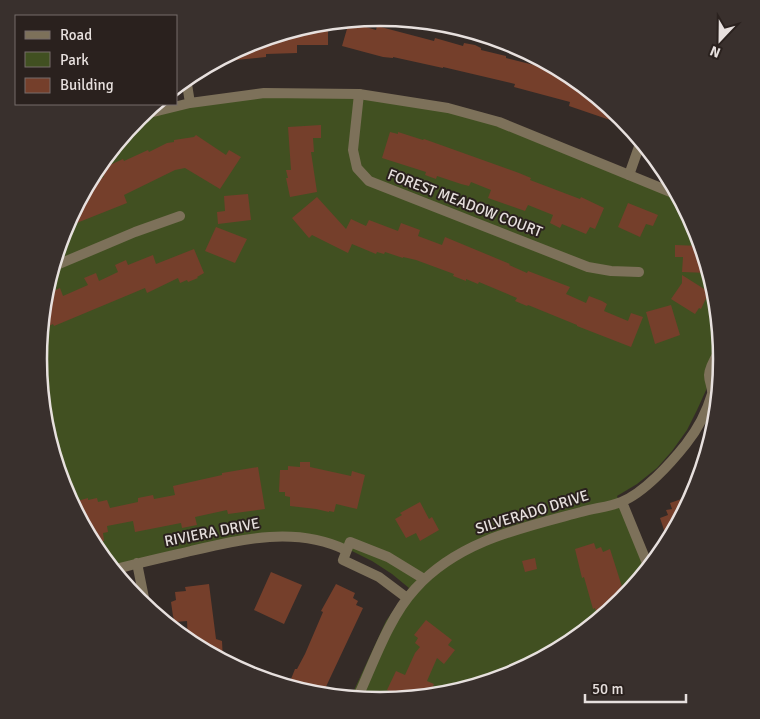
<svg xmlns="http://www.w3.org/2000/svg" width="760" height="719" font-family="Signika,sans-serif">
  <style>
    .green { fill: #415021 }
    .building { fill: #753f2b }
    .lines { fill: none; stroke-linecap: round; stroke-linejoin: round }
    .minor { stroke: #7d715a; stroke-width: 10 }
    .tertiary { stroke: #7d715a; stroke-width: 10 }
    .labels { text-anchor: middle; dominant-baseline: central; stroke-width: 4; stroke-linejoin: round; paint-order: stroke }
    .street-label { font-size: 15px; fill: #e7e0de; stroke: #2a211e }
    .rim { fill: none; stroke: #e7e0de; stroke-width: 2.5 }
  </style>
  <rect width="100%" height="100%" fill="#342b27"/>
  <path class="green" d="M325 92 479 117 677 194 696 229 715 293 722 355 697 410 687 430 672 451 657 468 637 484 617 496 634 538 645 573 622 602 570 644 511 676 446 695 380 701 350 699 386 621 409 588 392 574 372 561 350 550 271 536 110 567 95 549 64 490 45 426 38 359 45 292 64 228 96 169 138 117 189 103Z"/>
  <path class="building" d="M349 22 376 30 377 26 434 41 435 38 463 46 464 43 475 45 481 48V50L506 56V58L538 66V67L543 69 573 78 614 111 610 120 569 106 570 102 514 87 515 84 443 67V68L393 57V58L383 57 342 46Z
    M328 23V45H297V53L266 54V57L216 62 249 43 297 29H313V24Z
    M321 125V138H313L314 152H311L317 192 290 197 286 178H288L286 170H291L288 127Z
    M390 132 398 134V132L423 140 424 139 519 173 531 178 530 180 580 199 581 197 604 208 595 229 590 227 586 234 562 224 560 228 550 223 553 215 528 205 525 211 488 198 491 190 471 182 469 186 461 184 437 176 436 179 425 175 426 172 382 158Z
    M196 135 226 155 229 150 241 157 220 189 185 168 175 170 124 195 127 203 64 228 88 184 104 177 101 169 123 159 124 161 148 150 149 152 167 143 174 142V140L194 137Z
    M248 194 251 220 218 224 217 212 225 211 224 196Z
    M317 197 346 229 351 219 366 226 369 220 398 231 401 223 420 230 418 236 442 245 445 237 510 264 509 265 527 273 528 271 570 287 566 294 586 303 589 296 602 301 607 304 604 311 628 321 631 313 643 317 631 347 577 326V325L528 305 527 306 515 301 517 298 479 282 478 284 466 279V281L453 276 454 274 416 260 403 257V258L385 252 384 254 377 252 376 254 352 244 348 253 312 235 309 238 292 218Z
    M628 203 658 215 653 226 646 224 640 237 618 227Z
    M216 227 247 239 235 263 205 251Z
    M675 245 701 246 709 273 682 272 683 257H675Z
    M194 249 204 273 197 277 198 278 188 282 187 280 180 283 178 278 147 293 145 288 54 326 53 324 41 330 44 295 60 288 63 296 88 285 84 278 96 273 99 281 118 272 115 265 126 260 128 265 153 255 156 264Z
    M682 275 709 292 701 309 699 308 695 314 671 299 682 283Z
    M671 305 680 335 655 344 646 312Z
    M300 462H310V467L351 476 352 471 365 475 357 509 336 504 334 512 329 511V512L316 509 290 506V497L285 496V492H279L280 470H288V466L300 467Z
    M258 467 265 509 228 514 227 510 195 517 197 525 182 528 181 523 135 532 133 521 107 526 108 532 103 533 104 541 92 543 77 514 75 507 79 506 77 501 88 498V500L97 498 98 502 107 500 110 508 138 502V498L153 495 154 499 175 495 173 486 222 475V473Z
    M693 495 675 529 668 542 660 518 668 515 666 510 672 509 670 503Z
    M420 502 429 519 432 517 439 530 420 541 416 533 406 538 395 519 402 515 400 513Z
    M594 543 596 549 601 547 603 552 610 549 625 596 616 598 618 605 609 612 597 615 595 608 593 609 584 577 582 578 575 549Z
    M535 558 537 569 525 572 522 561Z
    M271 572 302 585 284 624 254 610Z
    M209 584 216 639 222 641 223 661 188 642 187 621 175 622 173 616 171 602 176 600 175 592 186 591 185 587Z
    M336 584 355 593 353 598 358 601 356 605 363 608 323 693 291 679 295 669H297L305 654 323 612 321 611Z
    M426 620 452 640 448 645 455 650 444 664 437 658 427 681 434 684 428 697 413 698 402 694 401 696 387 690 396 671 405 675 415 653 420 647 415 643 418 638 414 635Z"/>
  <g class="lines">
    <path class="minor" d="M359 94 353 150 357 168 369 181 588 267 611 271 639 272
      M629 175 641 141
      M52 267 135 232 180 216
      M622 502 649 568
      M137 563 146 608
      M112 570C138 563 165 557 191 551 242 539 296 526 346 550
      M407 598 379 577 343 560 350 542 388 557 424 579
      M357 699C373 664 389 617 415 589 458 541 521 528 581 512 594 508 609 507 621 502 644 493 671 463 686 444 697 430 707 411 712 394 713 388 709 382 709 375 709 367 717 355 721 348"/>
    <path class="tertiary" d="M186 78 190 103
      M141 115 190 103 264 93 359 94 448 108 499 122 678 195"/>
  </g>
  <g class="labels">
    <g class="street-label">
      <text transform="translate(465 203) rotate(21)">FOREST MEADOW COURT</text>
      <text transform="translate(532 512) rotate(-17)">SILVERADO DRIVE</text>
      <text transform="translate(212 532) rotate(-11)">RIVIERA DRIVE</text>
    </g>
  </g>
  <path d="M0 0H760V719H0ZM47 359a333 333 0 1 1 666 0a333 333 0 1 1-666 0Z" fill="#39302d" fill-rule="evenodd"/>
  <path class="rim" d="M47 359a333 333 0 1 1 666 0a333 333 0 1 1-666 0Z"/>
  <rect x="15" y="15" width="162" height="90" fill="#2a211e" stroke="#766d6b"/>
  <rect x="25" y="31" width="25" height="8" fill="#7d715a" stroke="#766d6b"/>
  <text x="60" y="40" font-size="15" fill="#e7e0de">Road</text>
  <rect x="25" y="52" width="25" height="15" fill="#415021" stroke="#766d6b"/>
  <text x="60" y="65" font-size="15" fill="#e7e0de">Park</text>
  <rect x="25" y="78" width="25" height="15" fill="#753f2b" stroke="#766d6b"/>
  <text x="60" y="90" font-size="15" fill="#e7e0de">Building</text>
  <g transform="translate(720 40) rotate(202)" stroke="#2a211e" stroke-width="4" paint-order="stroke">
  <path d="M0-4L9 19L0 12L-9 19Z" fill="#e7e0de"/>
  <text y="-8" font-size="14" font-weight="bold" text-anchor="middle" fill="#e7e0de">N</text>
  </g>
  <path d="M585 694v8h101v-8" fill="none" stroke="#e7e0de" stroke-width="2.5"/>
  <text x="592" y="694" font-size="15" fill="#e7e0de" stroke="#2a211e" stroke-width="4" paint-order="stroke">50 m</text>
</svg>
